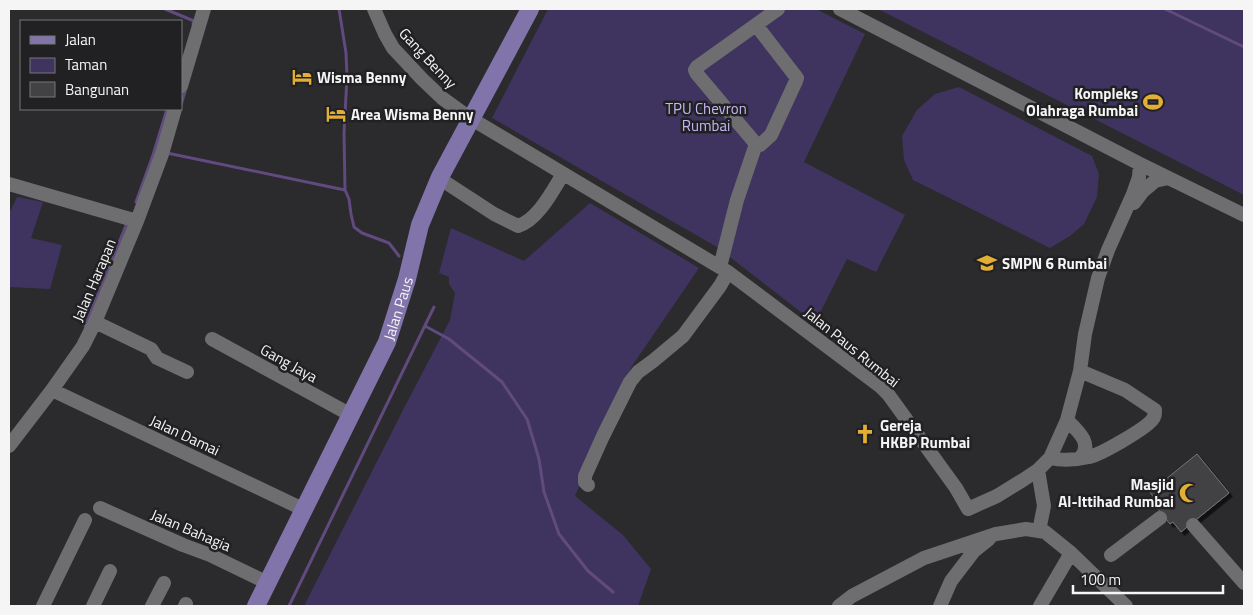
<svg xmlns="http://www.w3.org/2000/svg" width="1253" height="615" font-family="'Titillium Web',sans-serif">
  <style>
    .green { fill: #3f345f }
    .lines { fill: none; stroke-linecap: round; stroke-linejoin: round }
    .stream { stroke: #604a7e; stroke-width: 3 }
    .building { fill: #424244; stroke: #757477; filter: url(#shadow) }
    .minor { stroke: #6e6e70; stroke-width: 14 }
    .major { stroke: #8174aa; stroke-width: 18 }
    .labels { text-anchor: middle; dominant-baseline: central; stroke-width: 5; stroke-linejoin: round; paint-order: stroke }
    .street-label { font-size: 15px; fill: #f5f5f6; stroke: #212123 }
    .poi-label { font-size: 15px; font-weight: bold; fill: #f5f5f6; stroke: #212123; text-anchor: start }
    .park-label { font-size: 15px; fill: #c3b6f7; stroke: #212123 }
  </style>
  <defs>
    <filter id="shadow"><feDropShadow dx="3.5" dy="3.5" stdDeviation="0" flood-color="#0009"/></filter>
  </defs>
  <rect width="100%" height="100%" fill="#2b2a2d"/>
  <path class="green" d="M548 9H816L865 34 804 162 905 215 876 272 847 259 815 323 717 247 492 118Z
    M878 9H1244V195Z
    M959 87 1092 156 1099 174 1097 197 1084 224 1070 236 1050 248 913 180 904 160 902 136 917 110 935 94Z
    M17 197 43 202 31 238 62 245 50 289 9 287V214Z
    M590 203 699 268 632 366 575 496 623 535 651 569 638 606H304L404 408 450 320 455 293 449 284V277L439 273 451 228 524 261Z"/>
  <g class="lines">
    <path class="stream" d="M165 9 194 21 193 24
      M339 9 346 53 347 77 344 133 345 190 349 199 351 214 354 227 362 233 389 243 399 256
      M1165 9 1244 47
      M181 105 186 88
      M167 153 345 190
      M136 202 153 155 167 109
      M85 326 127 223
      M425 326 449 339 502 382 527 419 539 459 544 492 559 534 588 571 613 592
      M289 606 434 307"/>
  </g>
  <path class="building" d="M1197 454 1229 493 1181 532 1173 522 1170 524 1154 504 1157 502 1150 492Z"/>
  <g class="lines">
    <path class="minor" d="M374 9 385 34 393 48 422 79 442 98 471 119
      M840 9 1140 164 1244 215
      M756 25 797 78 796 81 771 135 760 145 756 144 697 74 695 70 697 67 778 9
      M181 86 204 9
      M480 124 728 272 881 387 888 394 956 488 968 509 997 496 1023 480 1038 470 1050 458 1067 420 1080 371 1085 334 1098 278 1108 250 1133 194 1139 177 1140 164
      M9 184 137 221
      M448 184 494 214 518 226C538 220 553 190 563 174
      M1134 203 1143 191 1155 181 1168 178
      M720 267 737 200 756 144
      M95 322 151 349 157 358 187 372
      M212 339 351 415
      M52 390 305 510
      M1067 420C1077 430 1094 444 1080 458
      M9 446 52 390 83 346 95 322 137 221 162 154 175 109
      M1050 458C1063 461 1076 460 1089 457 1100 455 1145 429 1152 420 1155 417 1155 414 1155 410L1125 390 1080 371
      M1038 470 1044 506 1039 531
      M588 485 585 482V476L603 436 630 382 638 372 653 361 683 336 720 286 728 272
      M100 508 183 545 210 555 268 583
      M1193 525 1244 583
      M1111 555 1160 518
      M43 606 85 520
      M93 606 110 571
      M152 606 164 583
      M185 606 186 604
      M839 606 852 596 924 558 996 534 1026 529 1045 532 1071 553 1126 606
      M940 606 951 581 974 551 989 539
      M1040 606 1071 553"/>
    <path class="major" id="s1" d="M256 606 387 342 407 279 420 225 440 177 530 9"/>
  </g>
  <defs>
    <symbol id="hotel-bare" viewBox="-9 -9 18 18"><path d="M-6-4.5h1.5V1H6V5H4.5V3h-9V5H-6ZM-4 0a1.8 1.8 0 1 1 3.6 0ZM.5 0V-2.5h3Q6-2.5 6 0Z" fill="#e3ae35" stroke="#212123" stroke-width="2.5" paint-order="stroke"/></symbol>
    <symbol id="stadium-bare" viewBox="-9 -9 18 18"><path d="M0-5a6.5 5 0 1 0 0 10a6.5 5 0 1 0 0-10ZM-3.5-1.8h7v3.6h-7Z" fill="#e3ae35" stroke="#212123" stroke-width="2.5" paint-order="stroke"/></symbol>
    <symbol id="school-bare" viewBox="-9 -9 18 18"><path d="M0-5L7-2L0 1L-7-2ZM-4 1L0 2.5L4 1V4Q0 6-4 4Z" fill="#e3ae35" stroke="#212123" stroke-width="2.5" paint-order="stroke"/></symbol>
    <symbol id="church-bare" viewBox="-9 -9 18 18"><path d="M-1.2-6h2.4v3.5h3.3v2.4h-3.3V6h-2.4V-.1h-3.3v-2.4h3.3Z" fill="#e3ae35" stroke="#212123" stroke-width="2.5" paint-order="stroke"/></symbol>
    <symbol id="mosque-bare" viewBox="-9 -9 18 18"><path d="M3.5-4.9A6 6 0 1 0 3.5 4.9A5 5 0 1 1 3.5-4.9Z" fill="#e3ae35" stroke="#212123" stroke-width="2.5" paint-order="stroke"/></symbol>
  </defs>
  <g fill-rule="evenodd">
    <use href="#hotel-bare" x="288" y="63" width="28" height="28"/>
    <use href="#stadium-bare" x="1139" y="88" width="28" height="28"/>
    <use href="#hotel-bare" x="322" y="100" width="28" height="28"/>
    <use href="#school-bare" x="973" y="249" width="28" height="28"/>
    <use href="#church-bare" x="851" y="420" width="28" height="28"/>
    <use href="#mosque-bare" x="1175" y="479" width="28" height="28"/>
  </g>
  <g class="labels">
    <g class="street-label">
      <text transform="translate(428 58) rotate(47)">Gang Benny</text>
      <text transform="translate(94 280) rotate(-67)">Jalan Harapan</text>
      <text stroke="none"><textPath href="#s1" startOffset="330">Jalan Paus</textPath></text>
      <text transform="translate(852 347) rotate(39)">Jalan Paus Rumbai</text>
      <text transform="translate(289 363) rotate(29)">Gang Jaya</text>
      <text transform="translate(185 435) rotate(25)">Jalan Damai</text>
      <text transform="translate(191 530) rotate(23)">Jalan Bahagia</text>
    </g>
    <g class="poi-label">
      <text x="317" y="77">Wisma Benny</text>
      <text x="1138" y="93" text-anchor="end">Kompleks<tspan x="1138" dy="17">Olahraga Rumbai</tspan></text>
      <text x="351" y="114">Area Wisma Benny</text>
      <text x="1002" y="263">SMPN 6 Rumbai</text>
      <text x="880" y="425">Gereja<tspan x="880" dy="17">HKBP Rumbai</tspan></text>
      <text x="1174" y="484" text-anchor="end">Masjid<tspan x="1174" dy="17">Al-Ittihad Rumbai</tspan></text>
    </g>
    <g class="park-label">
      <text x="706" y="108">TPU Chevron<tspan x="706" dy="17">Rumbai</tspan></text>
    </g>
  </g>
  <rect width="1253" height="615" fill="none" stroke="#f5f5f6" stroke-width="20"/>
  <rect x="20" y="20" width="162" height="90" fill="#212123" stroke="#767677"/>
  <rect x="30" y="36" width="25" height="8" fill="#8174aa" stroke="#767677"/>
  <text x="65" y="45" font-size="15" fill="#f5f5f6">Jalan</text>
  <rect x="30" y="58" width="25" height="15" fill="#3f345f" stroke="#767677"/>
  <text x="65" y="70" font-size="15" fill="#f5f5f6">Taman</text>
  <rect x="30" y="82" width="25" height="15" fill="#424244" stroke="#767677"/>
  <text x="65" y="95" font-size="15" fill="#f5f5f6">Bangunan</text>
  <path d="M1073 585v8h150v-8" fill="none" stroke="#f5f5f6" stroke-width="2.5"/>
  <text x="1080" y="585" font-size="15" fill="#f5f5f6" stroke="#212123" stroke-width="4" paint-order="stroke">100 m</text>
</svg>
